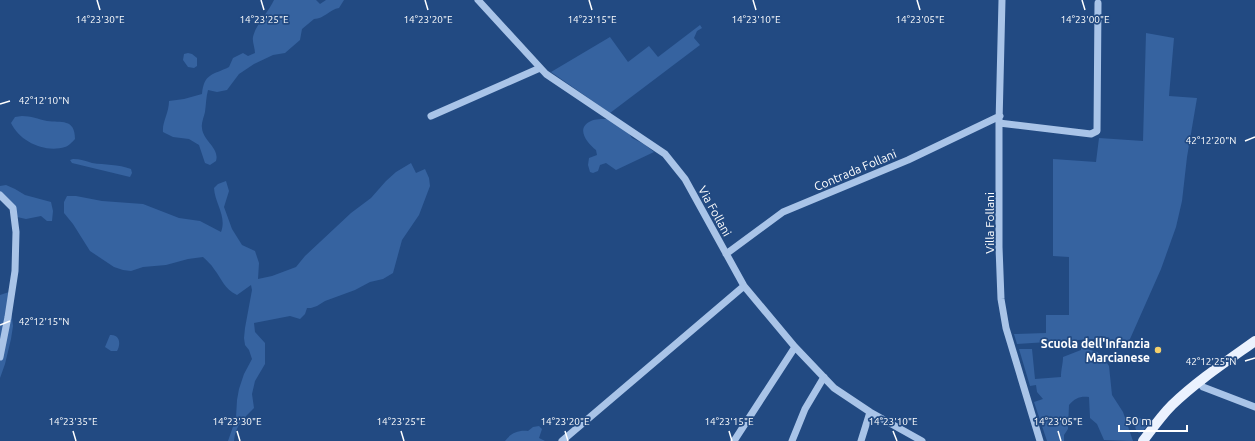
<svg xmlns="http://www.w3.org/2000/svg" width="1255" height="441" font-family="Ubuntu,sans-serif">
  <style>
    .green { fill: #3663a0 }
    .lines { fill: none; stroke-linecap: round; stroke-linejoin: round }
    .minor { stroke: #a9c4e8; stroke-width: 7 }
    .major { stroke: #ebf2fe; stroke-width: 10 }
    .ticks { fill: none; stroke: #fff; stroke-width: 1.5 }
    .poi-dot { fill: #f4cf6b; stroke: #224a82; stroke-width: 1.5 }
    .labels { text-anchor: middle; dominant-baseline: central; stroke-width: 3.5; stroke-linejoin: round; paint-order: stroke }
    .street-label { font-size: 12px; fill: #fff; stroke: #224a82 }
    .poi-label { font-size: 12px; font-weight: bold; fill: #fff; stroke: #224a82; text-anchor: end }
    .ticks-label { font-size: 10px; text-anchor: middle; fill: #fff; stroke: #224a82; stroke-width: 3.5; stroke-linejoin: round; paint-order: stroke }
  </style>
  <rect width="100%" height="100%" fill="#224a82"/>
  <path class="green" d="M274 0H316L320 4 326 0H344L339 8C330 9 324 19 314 19L302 29 300 40 285 53 273 55 254 64 239 74 227 90 217 92 208 90C206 97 206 105 205 112 204 117 201 123 202 128 203 141 220 148 216 161L210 165 205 163 199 145 189 139 173 137 163 132C162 122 169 113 169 101L184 99 202 94C204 73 213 75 229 67L233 58 243 53 248 56 255 53C255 48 252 41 253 37 255 26 269 11 274 0Z
    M700 25 702 28 697 31 694 38 700 45 610 113 551 72 610 37 628 62 649 46 658 57Z
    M1146 33 1174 38 1169 96 1197 98 1187 157 1182 201 1176 227 1161 269 1126 348 1093 339 1017 344 1014 334 1046 333V315H1069V257L1053 256V159L1096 162 1099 138 1143 141Z
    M188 53 192 54 197 58V66L194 68 188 67 183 60 184 54Z
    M22 116C31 116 38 119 47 121 61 123 75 118 75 139 72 142 69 146 65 147 45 153 20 142 11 123L15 117Z
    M607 119 615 121 628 132 632 138 644 144 654 152 616 170 606 163 600 165 598 171 593 173 590 172 588 165 589 158 597 155 596 150C587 143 575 128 591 121 595 119 602 119 607 119Z
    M73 159C80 159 86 161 92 163 105 165 118 164 131 169L132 173 130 177 72 163 70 160Z
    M411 163 416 173 425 169 429 178 430 186 419 215 402 240 393 273 383 279 370 282 355 290 325 301 317 306 311 308H307L305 314 300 319 290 316 254 323 255 332 265 343V364L255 381 252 394 254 408C244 418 235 426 234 441H228L236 418 237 400 239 389 244 374 252 359 249 350 245 345 244 338 245 328 252 290 251 285 237 295C224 289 222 279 214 269 211 264 207 261 203 257L188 259 166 265 143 267 131 271 123 270 114 267 90 251 73 224 64 213V202L67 196H76L102 201 143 204 179 218 200 221 221 232C227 216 215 204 214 188L218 184 226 181 229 191 224 207 232 229 242 245 255 251 259 263 258 279 272 276 296 267 305 256 351 213 371 198 386 181 396 172Z
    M6 185 15 189 25 195 51 202 53 211 52 221H47L41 216 26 219 17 217 0 194V186Z
    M9 292 13 326 11 339 5 364 0 378V295Z
    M110 335C120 334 121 344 117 351H111L105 347Z
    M1081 347 1097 352 1102 356 1109 366 1112 395 1123 412 1133 441 1104 440 1097 424 1090 418 1089 397C1080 396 1075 398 1069 405L1068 429 1064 435V441H1047L1034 402 1043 399 1037 392 1036 385 1030 386 1019 349H1032L1035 379 1061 377C1061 369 1063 364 1063 357L1081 350Z
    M1140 418 1145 420 1148 424 1143 431 1139 433C1133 429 1135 422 1140 418Z
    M539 426 542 429 539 438 545 441H505C511 433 518 430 528 431L533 427Z"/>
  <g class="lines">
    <path class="minor" d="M478 0 546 74 665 154 685 179 744 286 795 347 834 388 870 412 922 441
      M1002 0 999 123V247L1001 299 1006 328 1040 441
      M431 116 540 68
      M999 123 1091 134 1097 131 1098 3
      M0 195 13 208 16 232 15 271 8 317 0 357
      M726 254 783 212 908 160 1000 116
      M1199 382 1203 387 1255 407
      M562 441 744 286
      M734 441 795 347
      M792 441 805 409 824 377
      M861 441 870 412"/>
    <path class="major" d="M1143 441C1152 429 1161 416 1172 405 1197 381 1227 361 1255 341"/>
  </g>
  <path class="ticks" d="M97 0 100 10M261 0 264 10M425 0 428 10M589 0 592 10M753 0 756 10M917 0 920 10M1082 0 1085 10M0 104 10 101M1245 141 1255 137M0 325 10 321M1245 361 1255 358M73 431 76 441M237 431 240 441M401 431 404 441M565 431 568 441M729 431 732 441M893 431 897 441M1058 431 1061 441"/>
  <circle class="poi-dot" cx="1158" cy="350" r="4"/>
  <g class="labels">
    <g class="street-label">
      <text transform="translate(855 170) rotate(-23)">Contrada Follani</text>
      <text transform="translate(715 211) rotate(61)">Via Follani</text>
      <text transform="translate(989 223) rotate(-90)">Villa Follani</text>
    </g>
    <g class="poi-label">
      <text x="1150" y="343">Scuola dell'Infanzia<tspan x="1150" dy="14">Marcianese</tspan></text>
    </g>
  </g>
  <g class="ticks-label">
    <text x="100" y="23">14°23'30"E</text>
    <text x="264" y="23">14°23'25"E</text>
    <text x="428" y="23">14°23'20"E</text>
    <text x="592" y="23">14°23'15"E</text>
    <text x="756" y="23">14°23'10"E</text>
    <text x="920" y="23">14°23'05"E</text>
    <text x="1085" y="23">14°23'00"E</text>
    <text x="44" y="104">42°12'10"N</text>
    <text x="1211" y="144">42°12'20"N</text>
    <text x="44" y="325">42°12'15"N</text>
    <text x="1211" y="365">42°12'25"N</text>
    <text x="73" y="425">14°23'35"E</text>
    <text x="237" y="425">14°23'30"E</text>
    <text x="401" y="425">14°23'25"E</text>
    <text x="565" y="425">14°23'20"E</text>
    <text x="729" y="425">14°23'15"E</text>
    <text x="893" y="425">14°23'10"E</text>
    <text x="1058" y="425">14°23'05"E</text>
  </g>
  <path d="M1119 425v6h68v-6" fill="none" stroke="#ffffff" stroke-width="2"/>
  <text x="1125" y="425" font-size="12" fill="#ffffff" stroke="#224a82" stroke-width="3" paint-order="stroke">50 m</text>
</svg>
